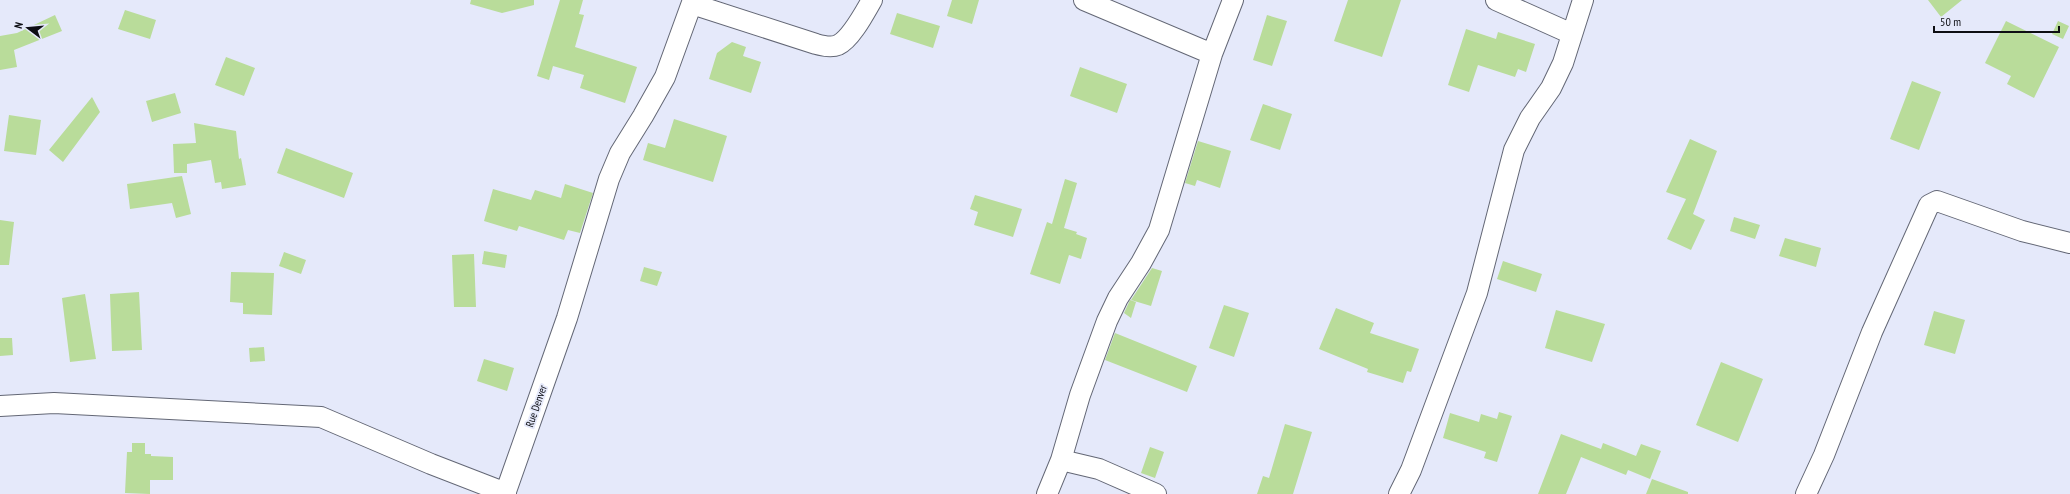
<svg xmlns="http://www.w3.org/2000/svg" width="2070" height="494" font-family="'PT Sans Narrow',sans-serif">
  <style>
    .building { fill: #b9dc9a }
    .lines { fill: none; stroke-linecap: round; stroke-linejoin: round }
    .minor-casing { stroke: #636775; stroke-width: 22 }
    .minor { stroke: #fff; stroke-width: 20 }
    .labels { text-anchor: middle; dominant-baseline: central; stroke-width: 3.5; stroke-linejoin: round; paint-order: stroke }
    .street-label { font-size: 11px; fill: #0d0e13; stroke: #e5e9fa }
  </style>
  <rect width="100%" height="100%" fill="#e5e9fa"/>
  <path class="building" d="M471 0H534V5L502 13 470 4Z
    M560 0H583L579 14 584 15 575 47 637 67 625 103 580 88 584 75 553 66 549 80 537 76Z
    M952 0H979L972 24 947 16Z
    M1348 0H1401L1382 57 1334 41Z
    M1928 0H1962L1941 17Z
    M125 10 156 20 150 39 118 29Z
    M897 13 940 26 933 48 890 34Z
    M55 15 62 31 14 50 17 67 0 70V36L17 33Z
    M1267 15 1287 21 1272 66 1253 60Z
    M2006 21 2059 47 2034 98 2007 84 2011 76 1985 63Z
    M2058 21 2069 26 2063 39 2052 34Z
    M1466 29 1496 39 1498 32 1535 44 1526 72 1518 69 1515 77 1478 65 1469 92 1448 85Z
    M732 42 746 47 743 56 761 62 751 93 709 79 717 53Z
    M226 57 255 68 244 96 215 85Z
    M1080 67 1127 84 1117 113 1070 96Z
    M1912 81 1941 92 1919 150 1890 139Z
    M175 93 181 113 152 122 146 101Z
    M92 97 100 112 63 162 49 150Z
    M1263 104 1292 114 1280 150 1250 140Z
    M9 115 41 120 36 155 4 151Z
    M674 119 727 136 713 182 643 160 648 143 665 148Z
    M194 123 236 131 239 159 241 158 246 185 222 189 221 182 215 183 211 160 187 164V173H174L173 144 196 143Z
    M1690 139 1717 151 1693 214 1705 220 1691 250 1667 239 1686 199 1666 192Z
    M1198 141 1231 151 1220 188 1197 180 1195 186 1185 183Z
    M286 148 353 173 344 198 277 173Z
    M182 176 191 214 176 218 172 203 130 209 127 184Z
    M1065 179 1077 183 1064 228 1077 232 1076 234 1087 238 1081 259 1069 255 1060 284 1030 274 1047 222 1052 224Z
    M565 184 593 193 580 233 568 230 564 240 519 226 517 231 484 221 493 189 531 200 535 190 561 198Z
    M975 195 1022 209 1013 237 974 225 978 212 970 209Z
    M1734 217 1760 225 1755 239 1730 231Z
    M0 220 14 222 9 265H0Z
    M1785 238 1821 248 1816 267 1779 256Z
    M484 251 507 255 505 268 482 264Z
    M284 252 306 260 301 274 279 266Z
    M474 254 476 307H454L452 255Z
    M1503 261 1542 274 1536 292 1497 279Z
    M644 267 662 272 657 286 640 281Z
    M1152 268 1162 271 1151 306 1131 300Z
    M231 272 274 273 272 315 243 314V303L230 302Z
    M139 292 142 350 112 351 110 294Z
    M85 294 96 359 70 362 62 298Z
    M1130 300 1136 302 1131 318 1124 313Z
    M1224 305 1249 313 1234 357 1209 348Z
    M1336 308 1374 323 1370 333 1419 349 1411 372 1407 371 1403 383 1367 372 1368 369 1319 349Z
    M1556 310 1605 324 1592 362 1545 348Z
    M1934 311 1965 320 1955 354 1924 345Z
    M1115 333 1197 366 1187 392 1105 360Z
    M0 338H12L13 355 0 356Z
    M264 347 265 361 250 362 249 348Z
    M484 359 514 368 507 391 477 381Z
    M1721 362 1763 379 1738 442 1696 425Z
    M1499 412 1512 416 1497 462 1484 458 1486 452 1443 438 1450 413 1479 422 1481 414 1497 419Z
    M1285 424 1312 432 1293 494H1257L1263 476 1269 478Z
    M1561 434 1601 449 1603 443 1636 456 1641 444 1661 451 1650 479 1628 470 1626 475 1581 457 1566 494H1538Z
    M132 443H145V454H151V456L173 457V480H150V494L125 493 127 452H132Z
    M1150 447 1164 452 1155 478 1141 473Z
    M1652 479 1688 492V494H1646Z"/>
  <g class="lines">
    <defs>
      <path id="minor" d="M1084 0 1212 54
        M1496 0 1572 34
        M692 4 816 44C823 46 831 48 838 45 851 39 865 12 872 0
        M0 406 54 403 321 417 431 464 506 493
        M1061 460 1099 469 1156 494
        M505 494 567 318 609 179 620 153 643 116 665 77 693 0
        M1047 494 1061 460 1080 395 1107 321 1118 298 1141 263 1159 230 1212 54 1233 0
        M1399 494 1411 470 1477 293 1514 150 1530 118 1551 88 1563 63 1583 0
        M1806 494 1824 455 1872 332 1929 205 1937 201 2022 231 2070 243"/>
    </defs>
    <use href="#minor" class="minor-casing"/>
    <use href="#minor" class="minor"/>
  </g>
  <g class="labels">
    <g class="street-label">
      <text transform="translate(536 406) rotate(-71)">Rue Denver</text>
    </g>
  </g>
  <g transform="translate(28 28) rotate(286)" stroke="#e5e9fa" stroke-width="3" paint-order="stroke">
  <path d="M0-3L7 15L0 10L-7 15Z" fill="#0d0e13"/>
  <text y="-6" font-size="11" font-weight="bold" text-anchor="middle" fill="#0d0e13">N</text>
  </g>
  <path d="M1934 26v6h125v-6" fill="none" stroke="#0d0e13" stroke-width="2"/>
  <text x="1940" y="26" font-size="12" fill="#0d0e13" stroke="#e5e9fa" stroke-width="3" paint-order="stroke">50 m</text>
</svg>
